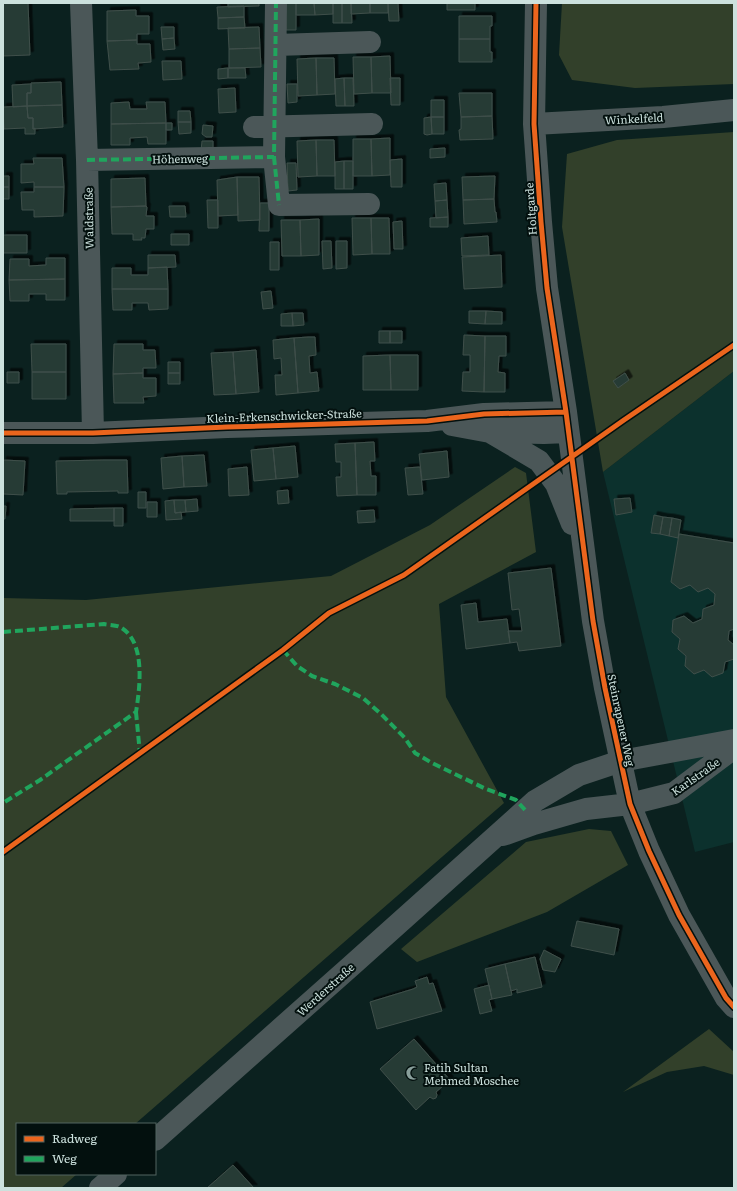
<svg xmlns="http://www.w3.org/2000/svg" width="737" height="1191" font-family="Literata,serif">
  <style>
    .built { fill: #0c312d }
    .green { fill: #32402a }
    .building { fill: #273b35; stroke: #3f4f4a; filter: url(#shadow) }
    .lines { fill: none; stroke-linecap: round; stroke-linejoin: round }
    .minor { stroke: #4b5758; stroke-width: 22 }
    .quiet { stroke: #20a55d; stroke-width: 4; stroke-dasharray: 8 4; stroke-linecap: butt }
    .cycleway-casing { stroke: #03100e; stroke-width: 8 }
    .cycleway { stroke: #eb651d; stroke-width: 5 }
    .labels { text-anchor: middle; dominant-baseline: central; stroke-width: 4; stroke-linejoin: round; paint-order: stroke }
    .street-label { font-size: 11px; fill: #cce1dd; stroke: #03100e }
    .poi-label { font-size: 11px; fill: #cce1dd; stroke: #03100e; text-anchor: start }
  </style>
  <defs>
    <filter id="shadow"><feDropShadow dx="3.5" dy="-3.5" stdDeviation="0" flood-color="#0009"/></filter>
  </defs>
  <rect width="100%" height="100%" fill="#0b211f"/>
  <path class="built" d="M734 371V842L695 852 603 472Z"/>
  <path class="green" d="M562 3H734V84L635 88 572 80 559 55Z
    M734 132V371L603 472 562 227 567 154 617 140Z
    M515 467 526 473 536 552 439 604 446 697 504 803 135 1124H17V1174H77L61 1188H3V598L86 600 331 576 430 525Z
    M589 829 611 831 628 865 547 912 417 962 401 949 526 842Z
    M709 1029 734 1052V1075L704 1066 667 1072 623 1092Z"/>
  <path class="building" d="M3 3H28L30 55 3 56Z
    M228 3H259V6L228 7Z
    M285 3H296V30H286Z
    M296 3H314L315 15H296Z
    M314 3H333V14L315 15Z
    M333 3H342V23H333Z
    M342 3H351L352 23H342Z
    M351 3H370V13L351 14Z
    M370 3H388V13H370Z
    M388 3H398L399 21H389Z
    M447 3H475V10H447Z
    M244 6V17L218 18 217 7Z
    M136 10V16H149V34H137V40L107 41V11Z
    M459 16H492V26H490V39H459Z
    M244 17 245 28 218 29V18Z
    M161 27H174V38L162 39Z
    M259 27 260 48 229 49 228 28Z
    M174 38 175 49 163 50 162 39Z
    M459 39H490V52H492V62H459Z
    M137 40V44H150L151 62 138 63 139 69 110 70 107 41Z
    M260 48 261 67 229 68V49Z
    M390 56 391 93H372L371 57Z
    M353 57H371L372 93 354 94Z
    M316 58 317 95 298 96 297 59Z
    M316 58H334L335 94 317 95Z
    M162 61H181L182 79 163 80Z
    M228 68V78L218 79V69Z
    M228 68H245L246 78H228Z
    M344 78 345 106H336L335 79Z
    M344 78H353L354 106H345Z
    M390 78H400V105H391Z
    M61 82 62 105 27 106V93H31V83Z
    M31 84V93H27V106L13 107 12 85Z
    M287 84H297V102L288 103Z
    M235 88 236 112 219 113 218 89Z
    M459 93H492V116L461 117Z
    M431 100H444V117H431Z
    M129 102 130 109H147L146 102H165L166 123 111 124V103Z
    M62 105 63 127 33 129V118H28L27 106Z
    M27 106 28 118H33V129L35 128V134H25V128L4 129 3 107Z
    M178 111H190L191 122H178Z
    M492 116 493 139 460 140 459 130 461 129V117Z
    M431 117H444V134H432Z
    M431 117 432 134 427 135 424 134V118Z
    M178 122H191V133L179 134Z
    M166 123V144H148L147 137 130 138V145H111V124Z
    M166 123H172V130H166Z
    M203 125 213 126 212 137H206L202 134Z
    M390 138V175L372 176 371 139Z
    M353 139H371L372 176H353Z
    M316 140 317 176 298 177 297 141Z
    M316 140H334L335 176H317Z
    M202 141H213V151H201Z
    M445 148V157L430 158V149Z
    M33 158H62L64 187H34V182L21 183V164H34Z
    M402 159V187H391L390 160Z
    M344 161V189H335V162Z
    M344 161H353V189H344Z
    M287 163H296L297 190 288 191Z
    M3 176H9V187H3Z
    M495 176 494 199 463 200 462 177Z
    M237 177 238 215 218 216 217 180Z
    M237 177H259L260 220 238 221Z
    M145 178 146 206 111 207V179Z
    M446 183 447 200 435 201 434 184Z
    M3 187H9V199H3Z
    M34 187H64L63 216 34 217V210H22L21 192H34Z
    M494 199 495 212H496L497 222 464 224 463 200Z
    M207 200H218V228H208Z
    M447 200 448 217 436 218 435 201Z
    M260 203H269V231H259Z
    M146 206 147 207 146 216H154V229H146L145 238H141L142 240H133V234H112L111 207Z
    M169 206H185L186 217H170Z
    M448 217V227H430V218Z
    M352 218H371L372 254 353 255Z
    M371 218H389L390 254H372Z
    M319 219V255L301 256 300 220Z
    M281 220H300L301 256H282Z
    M402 221 403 249H394L393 222Z
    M171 234H189V245H171Z
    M3 235H27V253H3Z
    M488 236 489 255 462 256 461 238Z
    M322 241H331L332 268 323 269Z
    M336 241H347V268L336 269Z
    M270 242H279V270H270Z
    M148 255H175L176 267 148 268Z
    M501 255 502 287 464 289 462 257Z
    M46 258H65V279L9 280 10 259H29V266L46 265Z
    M167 267 168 289H112V268H131V275H148V268Z
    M65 279V300H46V294H29V301H10L9 280Z
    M112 289H168V309L149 310 148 303H132V310H113Z
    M271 291 273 308 263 309 261 292Z
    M469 311H486L485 324 469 323Z
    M486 311 502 312V324H485Z
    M292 313H303L304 325 293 326Z
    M292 313 293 326H281V314Z
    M379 331H390V343H379Z
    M390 331H402V343H390Z
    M464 335 485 336 484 392 462 391 463 372H470V355H463Z
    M485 336H506V356H499L498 372 505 373V392H484Z
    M308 337H315L316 355 309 356 310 373 317 372 319 391 298 393 294 338Z
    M294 338 298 393 276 395 275 375H282L281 358 274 359 273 340Z
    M31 344H66V372H32Z
    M114 344H143V350H155L156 368H143V373L113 374Z
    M256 350 259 392 236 394 233 352Z
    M233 352 236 394 214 395 211 353Z
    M390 355 391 390H363V356Z
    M390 355H418V390H391Z
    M168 362H180V373H168Z
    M7 372H19V383H7Z
    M32 372H66V399H32Z
    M143 373V378H156V396L143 397 144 403H114L113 374Z
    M168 373H180V384H168Z
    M625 373 629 380 618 388 613 381Z
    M374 442 375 461H370L371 476H376V495H357L355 443Z
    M355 443 357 495 337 496 336 477H341V462H336L335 444Z
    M295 446 298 477 276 479 273 448Z
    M273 448 276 479 254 481 251 450Z
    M447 451 449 477 422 480 419 454Z
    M204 455 207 486 184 487 182 456Z
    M182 456 184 487 163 489 161 458Z
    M3 460 25 461 23 495 3 494Z
    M103 460H127L128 493H118V491L67 492V494H57L56 461Z
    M247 467 249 495 229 496 228 469Z
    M420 467 423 494 408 495 405 468Z
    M288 490 289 503 278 504 277 491Z
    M138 492H146V508H138Z
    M630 498 632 512 616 515 614 499Z
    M197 499 198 511 186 512 185 500Z
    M174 500H185L186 512 175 513Z
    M174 500 175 513 181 512 182 519 166 520 165 501Z
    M147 502H157V517H147Z
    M3 506H6L5 519H3Z
    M114 508V521H70V509Z
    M114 508H123V526H114Z
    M374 510 375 522 358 523 357 511Z
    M654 515 663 517 660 534 651 533Z
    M663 517 672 518 669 536 660 534Z
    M672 518 681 520 678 538 669 536Z
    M679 534 734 543V629L729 631 728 640 734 645V659L725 662 723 673 712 677 704 670 694 674 685 666 686 656 678 649 680 639 672 632 673 620 684 616 693 623 702 619 703 609 714 605 715 594 708 588 698 592 690 585 680 589 671 582Z
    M551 568 561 646 519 651 517 642 510 643 508 631H522L519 609 512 610 508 573Z
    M476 603 478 622 507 619 510 643 466 649 461 605Z
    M577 921 619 929 614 955 571 946Z
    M544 950 561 959 555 972 543 970 540 959Z
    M535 957 542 987 517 993V989L511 991 505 964Z
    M505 964 512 995 492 999 485 969Z
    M427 977 429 984 433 983 442 1011 377 1029 370 1002 413 989 417 987 415 981Z
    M489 985 492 999 489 1000 492 1011 480 1014 474 989Z
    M414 1039 450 1080 436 1092 437 1095 436 1098 433 1099 430 1097 416 1110 380 1069Z
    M233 1165 254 1188H207Z"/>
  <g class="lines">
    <path class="minor" d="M81 3 87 160 93 433
      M536 3 534 124 541 222 547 288 566 412 593 621 605 688 630 804 649 851 679 915 726 998 734 1007
      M276 45 370 42
      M534 124 663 117 734 110
      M254 127 372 124
      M274 157 279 205 369 204
      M87 160 274 157 276 3
      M452 425 490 432 539 461 556 484 572 524
      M491 432 544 433 568 432
      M3 433H93L227 427 427 421 484 414 566 412
      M503 835 534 824 586 809 630 804 674 793 734 748
      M155 1140 351 966 535 801 579 775 621 761 734 740
      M100 1188 116 1174"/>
    <path class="quiet" d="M274 157 279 205
      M87 160 274 157 276 3
      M3 632 104 624C109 625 116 625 120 627 146 641 140 687 136 712L40 780 3 803
      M283 650 297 666 312 676 335 684 363 698 381 714 405 738 415 753 432 763 486 789 516 800 525 810
      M136 712 140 754"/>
    <defs>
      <path id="cycleway" d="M536 3 534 124 541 222 547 288 566 412 593 621 605 688 630 804 649 851 679 915 726 998 734 1007
        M3 433H93L227 427 427 421 484 414 566 412
        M3 852 283 650 329 613 404 575 624 420 734 345"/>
    </defs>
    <use href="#cycleway" class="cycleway-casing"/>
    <use href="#cycleway" class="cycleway"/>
  </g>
  <defs>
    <symbol id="mosque-bare" viewBox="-9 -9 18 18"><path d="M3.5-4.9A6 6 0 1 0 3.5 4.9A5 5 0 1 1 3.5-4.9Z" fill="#889e9a" stroke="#03100e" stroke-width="2.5" paint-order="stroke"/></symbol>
  </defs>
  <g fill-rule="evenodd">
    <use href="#mosque-bare" x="403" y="1063" width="20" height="20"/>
  </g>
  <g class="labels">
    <g class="street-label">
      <text transform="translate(634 118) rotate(-3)">Winkelfeld</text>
      <text transform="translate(180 158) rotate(-1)">Höhenweg</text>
      <text transform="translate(530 209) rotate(-94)">Holtgarde</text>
      <text transform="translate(88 218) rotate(-91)">Waldstraße</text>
      <text transform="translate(284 415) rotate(-2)">Klein-Erkenschwicker-Straße</text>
      <text transform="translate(622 720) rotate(78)">Steinrapener Weg</text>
      <text transform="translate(695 776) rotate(-35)">Karlstraße</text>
      <text transform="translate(325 989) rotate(-42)">Werderstraße</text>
    </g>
    <g class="poi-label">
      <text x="424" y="1067">Fatih Sultan<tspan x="424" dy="13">Mehmed Moschee</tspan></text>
    </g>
  </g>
  <rect width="737" height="1191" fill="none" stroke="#cce1dd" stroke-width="8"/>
  <rect x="16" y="1123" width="140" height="52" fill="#03100e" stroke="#536461"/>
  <rect x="24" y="1136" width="20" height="6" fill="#eb651d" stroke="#536461"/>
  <text x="52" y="1143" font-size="12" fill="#cce1dd">Radweg</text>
  <rect x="24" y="1156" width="20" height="6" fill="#20a55d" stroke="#536461"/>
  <text x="52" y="1163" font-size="12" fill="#cce1dd">Weg</text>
</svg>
